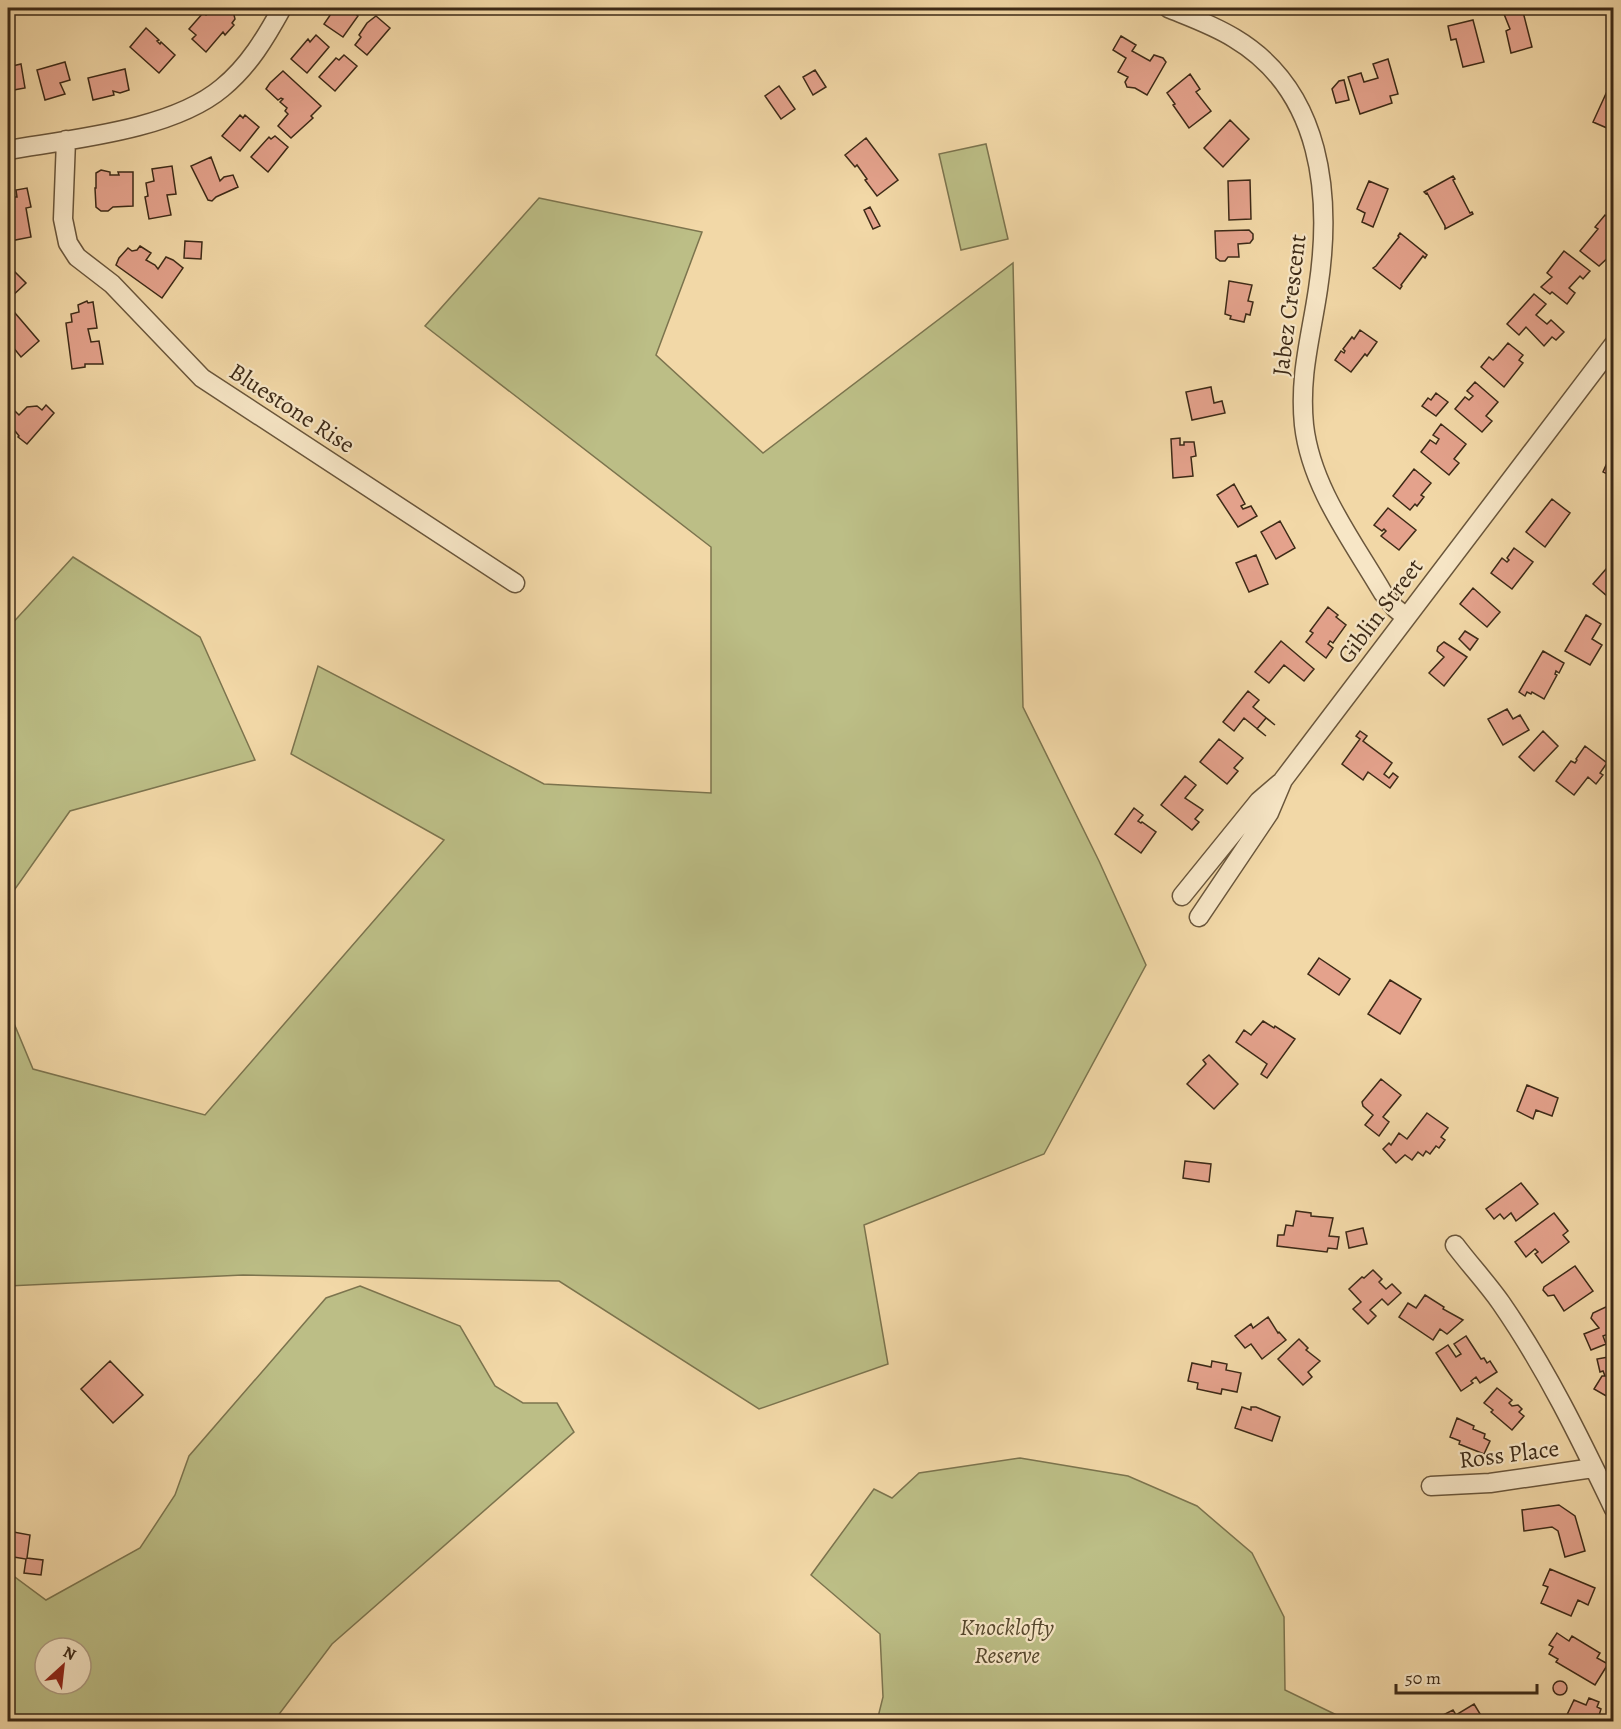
<svg xmlns="http://www.w3.org/2000/svg" width="1621" height="1729" font-family="Alegreya,serif">
  <style>
    .green { fill: #bcbe86; stroke: #7c744e; stroke-width: 1.5; fill-rule: evenodd }
    .building { fill: #e4a28c; stroke: #3d2a17; stroke-width: 1.5 }
    .lines { fill: none; stroke-linecap: round; stroke-linejoin: round }
    .street-casing { stroke: #6a563b; stroke-width: 21 }
    .street { stroke: #f7e6c6; stroke-width: 18 }
    .labels { text-anchor: middle; dominant-baseline: central; stroke-width: 4.5; stroke-linejoin: round; paint-order: stroke }
    .street-label { font-size: 24px; fill: #3d2a17; stroke: #f7e6c6 }
    .park-label { font-size: 24px; font-style: italic; fill: #56482d; stroke: #f7e6c6 }
  </style>
  <rect width="100%" height="100%" fill="#f2d8a7"/>
  <filter id="stains"><feTurbulence type="fractalNoise" baseFrequency=".00333" numOctaves="4"/><feColorMatrix values="0 0 0 0 .2 0 0 0 0 .09 0 0 0 0 .02 0 0 0 .5 -.17"/></filter>
  <radialGradient id="worn" r=".72"><stop offset=".6" stop-color="#630" stop-opacity="0"/><stop offset="1" stop-color="#630" stop-opacity=".3"/></radialGradient>
  <path class="green" d="M986 144 1008 239 961 250 939 154Z
    M539 198 702 232 656 355 763 453 1013 263 1023 707 1099 861 1146 965 1044 1154 864 1225 888 1364 759 1409 559 1281 243 1275 8 1286V1009L33 1069 205 1115 444 840 291 754 318 666 544 784 711 793V547L425 326Z
    M73 557 200 637 255 760 70 811 8 899V628Z
    M360 1286 460 1326 495 1386 523 1403H557L574 1432 332 1644 274 1721H8V1572L46 1600 140 1548 175 1495 189 1456 326 1298ZM45 1648H81V1684H45Z
    M1020 1458 1128 1476 1197 1506 1252 1553 1284 1617 1285 1690 1349 1721H877L883 1697 880 1634 811 1575 874 1489 892 1498 919 1473Z"/>
  <path class="building" d="M213 8H232L236 12 234 15 235 19 232 23 234 25 225 35 223 32 206 52 192 39 196 35 189 29 203 13 206 15Z
    M335 8 344 10 347 8 358 16 343 37 324 24Z
    M1508 8H1522L1532 47 1511 53 1506 31 1510 29 1504 14 1509 13Z
    M376 16 390 28 367 55 355 45 361 37 359 35 367 23Z
    M1473 20 1484 62 1463 67 1456 39 1451 40 1448 26Z
    M146 28 159 40 157 41 160 44 161 42 175 55 159 73 130 47Z
    M316 35 329 47 307 73 291 59 308 39 310 42Z
    M1121 36 1136 45 1132 51 1150 61 1154 55 1163 58 1166 62 1147 95 1135 88 1127 87 1125 82 1128 77 1118 72 1126 58 1113 50Z
    M344 55 357 66 335 91 319 77 336 58 339 60Z
    M1388 59 1398 94 1390 96 1392 103 1360 114 1348 77 1361 73 1364 82 1378 78 1373 64Z
    M65 62 70 80 60 83 65 94 45 100 37 70Z
    M21 64 25 88 8 91V67Z
    M125 69 129 90 120 93 113 91 114 95 93 100 88 78Z
    M815 70 826 87 813 95 803 77Z
    M283 71 321 106 311 116 313 118 291 138 278 126 288 114 285 111 287 108 280 102 283 99 281 98 278 100 266 89 270 83Z
    M1190 74 1200 89 1196 92 1211 111 1189 128 1173 105 1175 104 1167 93Z
    M1344 80 1349 100 1336 103 1332 89 1339 81Z
    M779 86 795 109 781 119 765 96Z
    M1609 87 1614 90V131L1593 122Z
    M240 115 243 118 245 115 259 127 240 151 222 136Z
    M1230 120 1249 139 1223 167 1204 148Z
    M275 136 288 147 268 172 251 157 269 137 271 139Z
    M866 138 898 180 877 196 865 180 867 179 857 165 855 167 845 155Z
    M211 157 220 181 224 177 233 175 238 187 216 197 212 201 208 200 191 166Z
    M172 166 176 194 167 195 171 215 149 219 145 197 148 196 146 183 154 181 152 169Z
    M101 170 110 172V175H119L118 172H133V206L113 207 108 211H101L96 207 95 188H96V173Z
    M1453 176 1455 179 1453 180 1470 213 1472 212 1473 214 1445 229V226L1427 193 1426 194 1424 192Z
    M1250 180 1251 219 1229 220 1228 181Z
    M1369 181 1388 189 1373 227 1362 222 1365 213 1357 209Z
    M27 188 31 207 26 208 31 237 10 241 8 231V197H17L16 190Z
    M870 207 880 226 873 229 864 210Z
    M1605 215 1614 222V252L1599 266 1580 251 1598 229 1595 227Z
    M1249 230 1253 234V239L1250 243 1238 244 1239 257H1228L1225 261H1220L1216 258 1215 231Z
    M1400 233 1427 255 1425 258 1423 256 1401 285 1402 286 1400 289 1373 268 1376 266 1399 237 1398 236Z
    M185 241 202 242 201 259 184 258Z
    M140 246 151 253 146 260 155 265 158 269 166 257 173 260 183 268 162 298 116 265 119 258 128 248 132 251 137 250Z
    M1564 251 1590 271 1583 279 1580 276 1569 288 1575 293 1567 304 1552 292 1550 294 1541 287 1552 277 1547 273Z
    M9 266 26 283 8 300V268Z
    M1229 281 1252 285 1248 301 1253 302 1250 315 1246 314 1244 322 1230 319 1231 316 1225 314Z
    M1534 294 1546 304 1536 315 1547 324 1551 320 1564 332 1556 340 1552 337 1544 346 1526 327 1519 335 1507 324Z
    M87 301 88 303 93 302 97 328 88 329 91 342 99 341 103 364H85V367L72 369 66 323 72 322 71 314 79 312 78 305Z
    M15 313 39 341 21 357 8 341V319Z
    M1360 330 1377 342 1367 356 1365 354 1351 372 1335 360 1341 351 1344 353 1345 351 1343 349 1352 337 1354 339Z
    M1508 343 1523 355 1519 360 1523 363 1504 387 1481 367 1489 357 1493 360 1498 355Z
    M1475 382 1498 402 1486 416 1492 421 1482 432 1455 409 1465 397 1469 400 1473 396 1467 391Z
    M1211 387 1214 403 1222 401 1225 413 1192 420 1186 392Z
    M1436 393 1448 402 1436 416 1422 406 1428 398 1431 400Z
    M46 405 54 413 27 444 18 437 19 436 8 422V419L15 411 19 415 27 407 37 406 42 410Z
    M1441 424 1466 444 1454 459 1459 463 1449 475 1421 452 1430 440 1436 444 1439 439 1433 435Z
    M1180 438V445H1184V442H1194L1196 456 1191 457 1193 476 1173 478 1171 439Z
    M11 439 14 461 8 462V440Z
    M1612 452 1614 453V477L1603 472Z
    M1414 469 1431 483 1421 495 1424 497 1417 506 1415 504 1410 510 1393 496Z
    M1234 484 1245 504 1241 506 1243 509 1251 506 1257 516 1238 527 1217 495Z
    M1552 499 1570 513 1545 547 1526 532Z
    M1388 508 1416 530 1399 550 1381 536 1386 531 1384 529 1382 531 1374 525Z
    M1280 521 1295 548 1276 559 1261 532Z
    M1514 548 1533 562 1512 589 1491 573 1502 558 1507 562 1509 560 1507 558Z
    M1256 555 1268 584 1249 592 1236 563Z
    M1606 569 1614 575V602L1593 584Z
    M1473 588 1500 612 1487 627 1460 604Z
    M1328 607 1338 615 1336 617 1346 625 1333 643 1330 641 1328 644 1333 648 1326 658 1306 642 1313 633 1310 631Z
    M1586 615 1601 624 1592 639 1602 645 1590 665 1565 651Z
    M1465 631 1478 639 1470 650 1459 639Z
    M1281 641 1314 669 1304 681 1284 665 1269 683 1255 672Z
    M1444 642 1467 657 1444 686 1429 673 1444 657 1437 651 1438 647Z
    M1543 651 1564 663 1559 673 1556 671 1555 674 1557 675 1544 699 1532 692 1531 694 1527 692 1525 696 1519 692Z
    M1543 651 1564 663 1559 673 1556 671 1555 674 1557 675 1544 699 1532 692 1531 694 1527 692 1525 696 1519 692Z
    M1248 691 1259 700 1253 707 1275 725 1266 718 1257 729 1266 736 1244 718 1234 731 1223 722Z
    M1507 709 1513 719 1520 715 1529 730 1503 745 1488 719Z
    M1360 731 1367 736 1363 741 1392 763 1384 774 1389 778 1393 773 1398 777 1390 788 1368 772 1363 780 1342 764 1360 739 1356 736Z
    M1543 731 1558 746 1534 771 1519 757Z
    M1219 739 1243 758 1234 768 1238 771 1227 784 1200 762Z
    M1585 746 1607 763 1600 773 1603 775 1596 784 1588 777 1574 795 1556 781 1571 761 1575 763 1577 760 1576 759Z
    M1185 776 1196 785 1185 798 1203 810 1195 819 1199 822 1192 830 1161 805Z
    M1134 808 1143 815 1138 821 1141 823 1142 822 1156 832 1141 853 1115 834Z
    M1319 958 1350 979 1339 995 1308 974Z
    M1390 980 1421 999 1400 1034 1368 1014Z
    M1263 1021 1274 1028 1275 1026 1295 1039 1267 1078 1261 1074 1267 1064 1236 1042 1244 1030 1251 1035Z
    M1209 1055 1238 1084 1214 1109 1187 1084 1206 1064 1203 1060Z
    M1381 1079 1401 1095 1383 1117 1389 1122 1379 1136 1365 1125 1373 1115 1363 1106 1362 1102Z
    M1527 1085 1558 1098 1552 1116 1536 1110 1533 1119 1517 1111Z
    M1427 1113 1448 1128 1441 1137 1445 1140 1439 1148 1436 1146 1430 1154 1426 1151 1423 1156 1418 1152 1412 1160 1405 1155 1396 1163 1383 1149 1389 1143 1391 1145 1399 1133 1407 1139Z
    M1185 1161 1211 1164 1209 1182 1183 1178Z
    M1521 1183 1538 1204 1516 1221 1511 1213 1504 1219 1500 1214 1494 1219 1486 1209Z
    M1296 1211 1311 1213V1216L1333 1218 1329 1236 1339 1237 1337 1249 1328 1248 1327 1252 1277 1246 1278 1235H1284L1286 1225 1293 1226Z
    M1554 1213 1568 1231 1563 1235 1569 1242 1542 1263 1535 1254 1538 1252 1535 1249 1526 1257 1515 1242Z
    M1363 1228 1367 1244 1349 1248 1346 1232Z
    M1575 1266 1593 1291 1564 1311 1554 1295 1548 1296 1543 1290 1544 1287Z
    M1373 1270 1382 1279 1379 1282 1386 1289 1392 1284 1401 1293 1388 1305 1382 1299 1370 1310 1376 1316 1368 1324 1353 1309 1361 1302 1349 1289 1362 1277 1364 1278Z
    M1425 1295 1444 1307 1443 1309 1463 1320 1447 1334 1440 1329 1433 1340 1399 1317 1408 1303 1416 1308Z
    M1610 1305H1614V1332L1603 1336 1606 1344 1591 1350 1584 1334 1599 1328 1591 1318 1593 1313Z
    M1268 1317 1278 1333 1279 1332 1286 1340 1262 1359 1251 1344 1245 1348 1235 1336 1251 1324 1253 1328Z
    M1466 1336 1481 1359 1484 1358 1487 1363 1490 1361 1497 1372 1480 1383 1476 1377 1471 1381 1473 1383 1461 1391 1436 1353 1448 1345 1456 1357 1461 1354 1454 1344Z
    M1299 1339 1308 1348 1306 1350 1320 1361 1308 1372 1312 1377 1303 1385 1278 1359Z
    M1614 1356V1388L1608 1397 1594 1389 1602 1376H1605L1603 1371 1600 1372 1597 1359Z
    M110 1361 143 1395 113 1423 81 1389Z
    M1212 1361 1227 1364 1226 1370 1241 1373 1237 1392 1222 1389 1221 1394 1197 1389 1198 1383 1188 1381 1192 1363 1211 1367Z
    M1497 1388 1512 1400 1509 1403 1512 1406 1518 1405 1522 1409 1519 1412 1524 1416 1512 1430 1491 1412 1493 1410 1484 1403Z
    M1242 1407 1251 1410V1407H1256L1280 1417 1272 1441 1235 1428Z
    M1457 1418 1474 1426 1473 1429 1485 1434 1484 1438 1490 1441 1484 1454 1459 1444 1460 1441 1450 1437Z
    M1559 1505 1575 1516 1585 1551 1565 1557 1558 1531 1552 1527 1524 1531 1522 1510Z
    M8 1531 30 1535 27 1558 43 1560 41 1575 24 1573 26 1559 8 1556Z
    M1550 1569 1595 1588 1588 1605 1578 1600 1571 1616 1541 1603 1548 1587 1543 1585Z
    M1557 1633 1569 1641 1572 1636 1600 1653 1597 1658 1608 1664 1595 1685 1556 1662 1558 1659 1549 1654 1553 1647 1549 1645Z
    M1553 1688a7 7 0 1 1 14 0a7 7 0 1 1-14 0Z
    M1589 1698 1599 1702 1597 1707 1601 1709 1597 1722H1570L1565 1719 1574 1700 1586 1705Z
    M1474 1704 1485 1722H1447L1443 1715 1453 1710 1456 1715Z"/>
  <g class="lines">
    <defs>
      <path id="street" d="M1168 8C1190 17 1213 25 1234 38 1323 91 1332 197 1318 289 1311 337 1299 375 1304 425 1311 487 1352 540 1383 593L1395 608 1406 617
        M66 140 63 219 68 243 77 257 112 284 202 378 515 583
        M8 150C72 139 172 130 222 88 249 66 266 37 282 8
        M1182 896 1259 801 1280 783
        M1199 917 1269 813 1283 780 1614 344
        M1455 1245C1470 1265 1487 1283 1501 1303 1546 1368 1580 1438 1614 1509
        M1431 1486 1490 1483 1593 1468"/>
    </defs>
    <use href="#street" class="street-casing"/>
    <use href="#street" class="street"/>
  </g>
  <g class="labels">
    <g class="street-label">
      <text transform="translate(1289 305) rotate(-83)">Jabez Crescent</text>
      <text transform="translate(292 408) rotate(33)">Bluestone Rise</text>
      <text transform="translate(1380 611) rotate(-53)">Giblin Street</text>
      <text transform="translate(1509 1454) rotate(-7)">Ross Place</text>
    </g>
    <g class="park-label">
      <text x="1007" y="1627">Knocklofty<tspan x="1007" dy="28">Reserve</tspan></text>
    </g>
  </g>
  <rect width="1621" height="1729" fill="none" stroke="#f2d8a7" stroke-width="30"/>
  <rect x="9" y="9" width="1603" height="1711" fill="none" stroke="#3d2a17" stroke-width="3"/>
  <rect x="15" y="15" width="1591" height="1699" fill="none" stroke="#3d2a17" stroke-width="1.5"/>
  <g transform="translate(63 1666) rotate(27)"><circle r="28" fill="#f7e6c6" stroke="#ad9b80" stroke-width="1.5"/>
  <path d="M0-4.5L10 22L0 15L-10 22Z" fill="#8f2418"/>
  <text y="-9" font-size="16" font-weight="bold" text-anchor="middle" fill="#3d2a17">N</text>
  </g>
  <path d="M1396 1684v9h141v-9" fill="none" stroke="#3d2a17" stroke-width="3"/>
  <text x="1405" y="1684" font-size="18" fill="#3d2a17" stroke="#f7e6c6" stroke-width="4.5" paint-order="stroke">50 m</text>
  <rect width="100%" height="100%" filter="url(#stains)"/>
  <rect width="100%" height="100%" fill="url(#worn)"/>
</svg>
